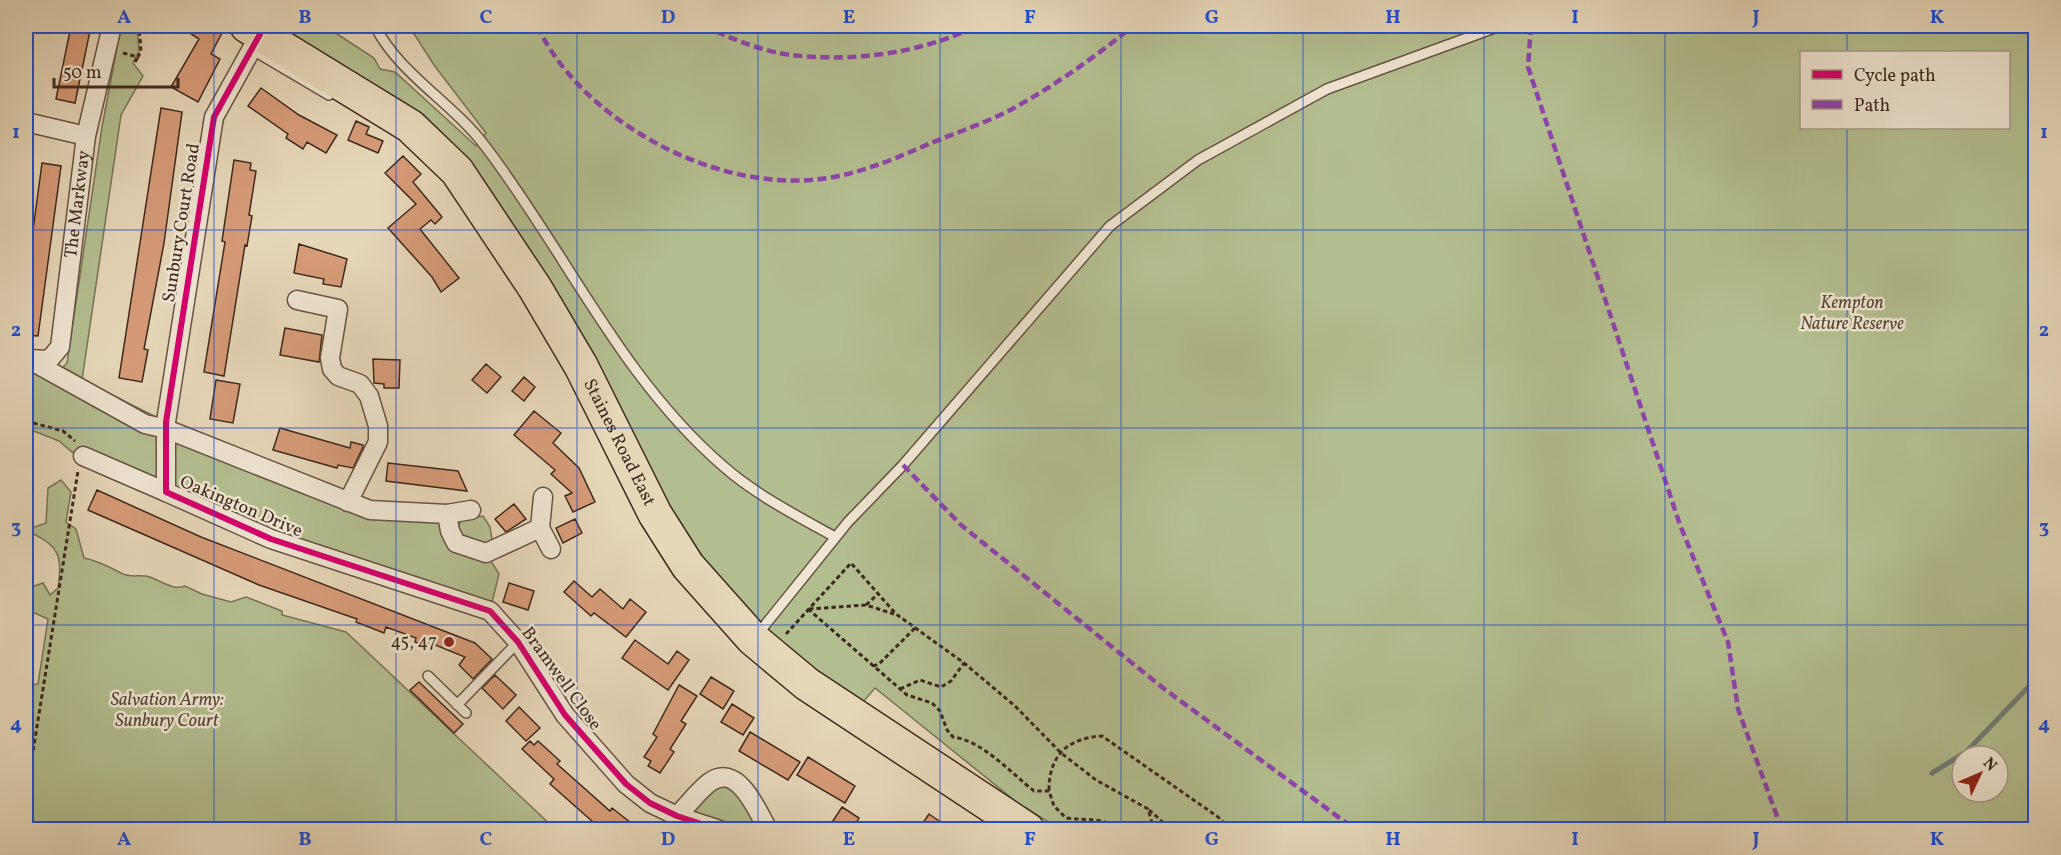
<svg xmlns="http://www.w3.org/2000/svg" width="2061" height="855" font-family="Vollkorn,serif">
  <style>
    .green { fill: #b3be90; stroke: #787457; stroke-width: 1.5; fill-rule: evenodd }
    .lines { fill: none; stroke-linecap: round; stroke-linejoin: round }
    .stream { stroke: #737f79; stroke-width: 5 }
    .building { fill: #d69b78; stroke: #3e291e; stroke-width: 1.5 }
    .lane-casing { stroke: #685445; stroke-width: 12 }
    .street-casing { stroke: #685445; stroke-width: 21 }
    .highway-casing { stroke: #3e291e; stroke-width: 36 }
    .path { stroke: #3e291e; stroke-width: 3; stroke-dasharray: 4.5 3; stroke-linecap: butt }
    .lane { stroke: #efe5d2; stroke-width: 9 }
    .street { stroke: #efe5d2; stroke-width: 18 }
    .highway { stroke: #e6d7b9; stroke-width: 33 }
    .quiet { stroke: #8e44ad; stroke-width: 4.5; stroke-dasharray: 9 4.5; stroke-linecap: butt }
    .cycleway-casing { stroke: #efe5d2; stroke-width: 10 }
    .cycleway { stroke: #d6006c; stroke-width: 6 }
    .grid { fill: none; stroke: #1d4ed8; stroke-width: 1.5; stroke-opacity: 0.55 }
    .poi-dot { fill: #8f2418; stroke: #efe5d2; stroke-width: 2 }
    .labels { text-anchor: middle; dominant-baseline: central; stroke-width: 5; stroke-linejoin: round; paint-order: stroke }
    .street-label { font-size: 18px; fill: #3e291e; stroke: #efe5d2 }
    .park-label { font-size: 18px; font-style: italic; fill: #554735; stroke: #efe5d2 }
    .poi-label { font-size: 18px; fill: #3e291e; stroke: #efe5d2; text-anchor: end }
    .neatline { fill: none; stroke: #1d4ed8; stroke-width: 2 }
    .grid-label { font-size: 20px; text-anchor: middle; font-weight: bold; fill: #1d4ed8 }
  </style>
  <rect width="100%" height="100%" fill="#e6d7b9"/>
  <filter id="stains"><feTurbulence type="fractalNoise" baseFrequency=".00333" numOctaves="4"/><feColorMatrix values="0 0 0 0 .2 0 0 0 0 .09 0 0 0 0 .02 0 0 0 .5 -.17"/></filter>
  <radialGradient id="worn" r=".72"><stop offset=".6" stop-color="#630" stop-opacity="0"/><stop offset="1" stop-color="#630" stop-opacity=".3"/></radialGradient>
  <path class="green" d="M121 26H137L139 51 133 63 143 76 121 115 82 380 166 422 348 502 447 514 450 531 486 553 499 574 490 611 364 570 78 457 59 441 26 428V358L54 376 67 363 102 127Z
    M273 26H325L374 58 380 69 395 72 476 146 486 133 434 65 409 26H2035V829H1060L1019 804 875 688 852 715 719 604 459 150 424 115ZM1802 52H2008V128H1802ZM1962 756H1998V792H1962Z
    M61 480 71 492 66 522 76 529 84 558C99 561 109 567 123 574 132 578 141 574 150 577 161 581 174 591 185 586L202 594 231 602 246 597 282 611V615L346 632 555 829H26V694L28 685 38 684 48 619 26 609V589L43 583 50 595 58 588C63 552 58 546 26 530L46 523 48 488Z
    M483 516 490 527 493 546H484L461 535 458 527 462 519Z
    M731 779 768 829H720L677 816 710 782Z"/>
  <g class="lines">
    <path class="stream" d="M1932 773 1966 752 2036 679"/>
  </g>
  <path class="building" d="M71 26H91L75 103 56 99Z
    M179 26H218L224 29 211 54 220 59 198 102 171 87 199 39Z
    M261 88 299 115 337 135 326 153 307 142 303 149 286 138 288 134 248 106Z
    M161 108 182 112 164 243 144 349 148 350 142 382 119 378Z
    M356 121 369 127 366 134 383 141 378 153 348 140Z
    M403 156 421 174 413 182 442 217 435 224 431 220 420 229 459 278 441 292 432 277 388 228 416 204 385 173Z
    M234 160 251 163 250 170 256 171 249 215 252 216 247 246 245 245 224 376 204 372 225 242 222 241Z
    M42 163 61 166 38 336 26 335V283Z
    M299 244 347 259 341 287 323 284 324 279 294 273Z
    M285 328 322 335 319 362 280 355Z
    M373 359 400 360 399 388H384V384L374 383Z
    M486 364 501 377 487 393 472 380Z
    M524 377 535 387 524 401 512 391Z
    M216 380 240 384 233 423 210 419Z
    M534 411 561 433 553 443 579 468 595 502 573 512 565 496 572 493 551 474 555 470 514 435Z
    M280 428 350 448 351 442 363 445V447L353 468 338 465 337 468 273 450Z
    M388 463 458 471 467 491 386 481Z
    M97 490 201 537 475 643 492 659 473 679 459 665 465 657 428 642 427 646 415 642 416 638 386 627 384 633 356 622 357 619 259 585 88 510Z
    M514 504 526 519 506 532 495 519Z
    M575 519 582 533 563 543 556 528Z
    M574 581 592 597 600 589 623 609 630 599 646 612 626 637 594 613 591 616 564 592Z
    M509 583 534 591 528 610 503 602Z
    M635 640 668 664 677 651 689 660 668 690 622 658Z
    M495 675 516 695 503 709 482 688Z
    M711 677 734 691 723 709 700 694Z
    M419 682 463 724 454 733 410 690Z
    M679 685 697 696 681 721 686 724 670 749 674 752 660 773 648 766 651 761 644 757 657 737 653 734Z
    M732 704 754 718 743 735 721 722Z
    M519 707 540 728 526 741 506 721Z
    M750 732 800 762 788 780 739 751Z
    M530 741 534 745 538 741 560 761 557 764 610 811 612 808 640 830H602L550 784 554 779 522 749Z
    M808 757 855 786 845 803 797 775Z
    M842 807 859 818 852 830H827Z
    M929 814 952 830H918Z"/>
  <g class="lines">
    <defs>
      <path id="lane" d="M375 26C399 74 453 103 485 146 566 252 621 378 723 466 756 495 797 516 835 537
        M251 49 329 95
        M757 635 848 522 903 465 1110 226 1198 160 1327 89 1500 26
        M428 676 466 713
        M457 705 518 642"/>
      <g id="street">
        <path d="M260 34 214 117 166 422V492L271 539 490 611 518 642 565 715 626 784 650 803 677 816 720 830"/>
        <path d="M26 122 86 136"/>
        <path d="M297 300 338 309 330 358 332 369 338 376 360 384 369 396 378 426V442L348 502"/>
        <path d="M26 358 145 424 166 429 370 510 447 514 471 510"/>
        <path id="s1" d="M28 359 49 360 60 347 86 136 112 26"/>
        <path d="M83 456 166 492"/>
        <path d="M447 514 450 531 456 543 486 553 540 528 543 497"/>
        <path d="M540 528 551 549"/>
        <path d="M677 816C688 805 698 791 710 782 738 762 758 812 768 830"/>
      </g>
      <g id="highway">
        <path id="s2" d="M247 26 410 126 457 171 535 288 581 366 655 514 688 566 753 639 807 684 1028 830"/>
      </g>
    </defs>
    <use href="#lane" class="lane-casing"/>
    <use href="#street" class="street-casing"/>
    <use href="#highway" class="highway-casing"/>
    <path class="path" d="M123 53 138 57 141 51 139 26
      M135 62 138 57
      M26 421 63 431 75 441
      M866 605 878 594
      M808 609 907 695 932 703 940 711 947 730 953 737C983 741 1011 773 1034 791H1049L1054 806 1066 818C1086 821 1102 816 1119 830
      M809 609 866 605 894 614
      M786 634 851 563 896 614 964 663 1015 706 1061 753 1096 780 1148 809 1154 830
      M873 666 879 664 915 628
      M900 689 920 680 941 687 951 681 964 663
      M1049 790C1049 755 1068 738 1102 736L1218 817 1223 822 1220 830
      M26 795 78 471
      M1149 810 1172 830"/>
    <use href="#lane" class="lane"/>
    <use href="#street" class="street"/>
    <use href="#highway" class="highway"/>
    <path class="quiet" d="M537 26C559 71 598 109 642 135 691 165 752 184 810 180 853 177 892 160 931 143 958 132 988 122 1014 108 1057 84 1095 57 1133 26
      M704 26C730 38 761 51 791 55 852 62 920 54 976 26
      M1531 26 1528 67 1680 525 1728 642 1738 709 1782 830
      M903 465 961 525 1163 688 1356 830"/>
    <defs>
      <path id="cycleway" d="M260 34 214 117 166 422V492L271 539 490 611 518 642 565 715 626 784 650 803 677 816 720 830"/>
    </defs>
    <use href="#cycleway" class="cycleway-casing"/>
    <use href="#cycleway" class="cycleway"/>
  </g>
  <path class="grid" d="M214 26V830M396 26V830M577 26V830M758 26V830M940 26V830M1121 26V830M1303 26V830M1484 26V830M1665 26V830M1847 26V52M1847 128V830M26 230H2036M26 428H2036M26 625H2036"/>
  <circle class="poi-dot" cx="449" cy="642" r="6"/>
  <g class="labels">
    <g class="street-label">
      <text stroke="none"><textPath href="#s1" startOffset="182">The Markway</textPath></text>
      <text transform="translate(182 223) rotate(-81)">Sunbury Court Road</text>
      <text stroke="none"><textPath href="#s2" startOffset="573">Staines Road East</textPath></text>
      <text transform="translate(241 507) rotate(23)">Oakington Drive</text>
      <text transform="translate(561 679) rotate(54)">Bramwell Close</text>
    </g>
    <g class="park-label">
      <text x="1852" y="303">Kempton<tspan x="1852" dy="21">Nature Reserve</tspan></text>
      <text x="167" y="700">Salvation Army:<tspan x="167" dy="21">Sunbury Court</tspan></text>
    </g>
    <g class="poi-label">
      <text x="437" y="642">45, 47</text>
    </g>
  </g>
  <rect width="2061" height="855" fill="none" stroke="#e6d7b9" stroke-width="66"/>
  <rect x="1800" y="51" width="210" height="78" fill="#efe5d2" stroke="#a89a8a" stroke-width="1.5"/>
  <rect x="1812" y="70" width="30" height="9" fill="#d6006c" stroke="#a89a8a" stroke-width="1.5"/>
  <text x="1854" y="81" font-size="18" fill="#3e291e">Cycle path</text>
  <rect x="1812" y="100" width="30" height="9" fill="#8e44ad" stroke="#a89a8a" stroke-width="1.5"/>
  <text x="1854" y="111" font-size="18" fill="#3e291e">Path</text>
  <g transform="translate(1980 774) rotate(46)"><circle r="28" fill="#efe5d2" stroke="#a89a8a" stroke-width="1.5"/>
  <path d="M0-4.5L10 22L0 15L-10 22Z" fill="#8f2418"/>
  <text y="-9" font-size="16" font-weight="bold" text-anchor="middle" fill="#3e291e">N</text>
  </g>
  <path d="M54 78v9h124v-9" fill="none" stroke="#3e291e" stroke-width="3"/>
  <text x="63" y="78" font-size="18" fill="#3e291e" stroke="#efe5d2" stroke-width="4.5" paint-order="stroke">50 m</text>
  <rect x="33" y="33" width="1995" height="789" class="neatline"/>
  <g class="grid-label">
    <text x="124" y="23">A</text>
    <text x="305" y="23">B</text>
    <text x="486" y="23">C</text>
    <text x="668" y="23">D</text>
    <text x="849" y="23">E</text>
    <text x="1030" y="23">F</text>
    <text x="1212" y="23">G</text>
    <text x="1393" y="23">H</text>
    <text x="1575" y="23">I</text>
    <text x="1756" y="23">J</text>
    <text x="1937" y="23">K</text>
    <text x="16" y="138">1</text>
    <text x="2044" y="138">1</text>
    <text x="16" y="336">2</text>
    <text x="2044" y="336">2</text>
    <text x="16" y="533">3</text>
    <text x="2044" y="533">3</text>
    <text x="16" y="730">4</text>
    <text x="2044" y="730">4</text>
    <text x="124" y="845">A</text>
    <text x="305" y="845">B</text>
    <text x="486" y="845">C</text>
    <text x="668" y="845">D</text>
    <text x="849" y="845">E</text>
    <text x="1030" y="845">F</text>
    <text x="1212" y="845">G</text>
    <text x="1393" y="845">H</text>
    <text x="1575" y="845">I</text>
    <text x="1756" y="845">J</text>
    <text x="1937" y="845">K</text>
  </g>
  <rect width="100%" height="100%" filter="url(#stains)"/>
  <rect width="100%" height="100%" fill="url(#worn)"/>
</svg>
